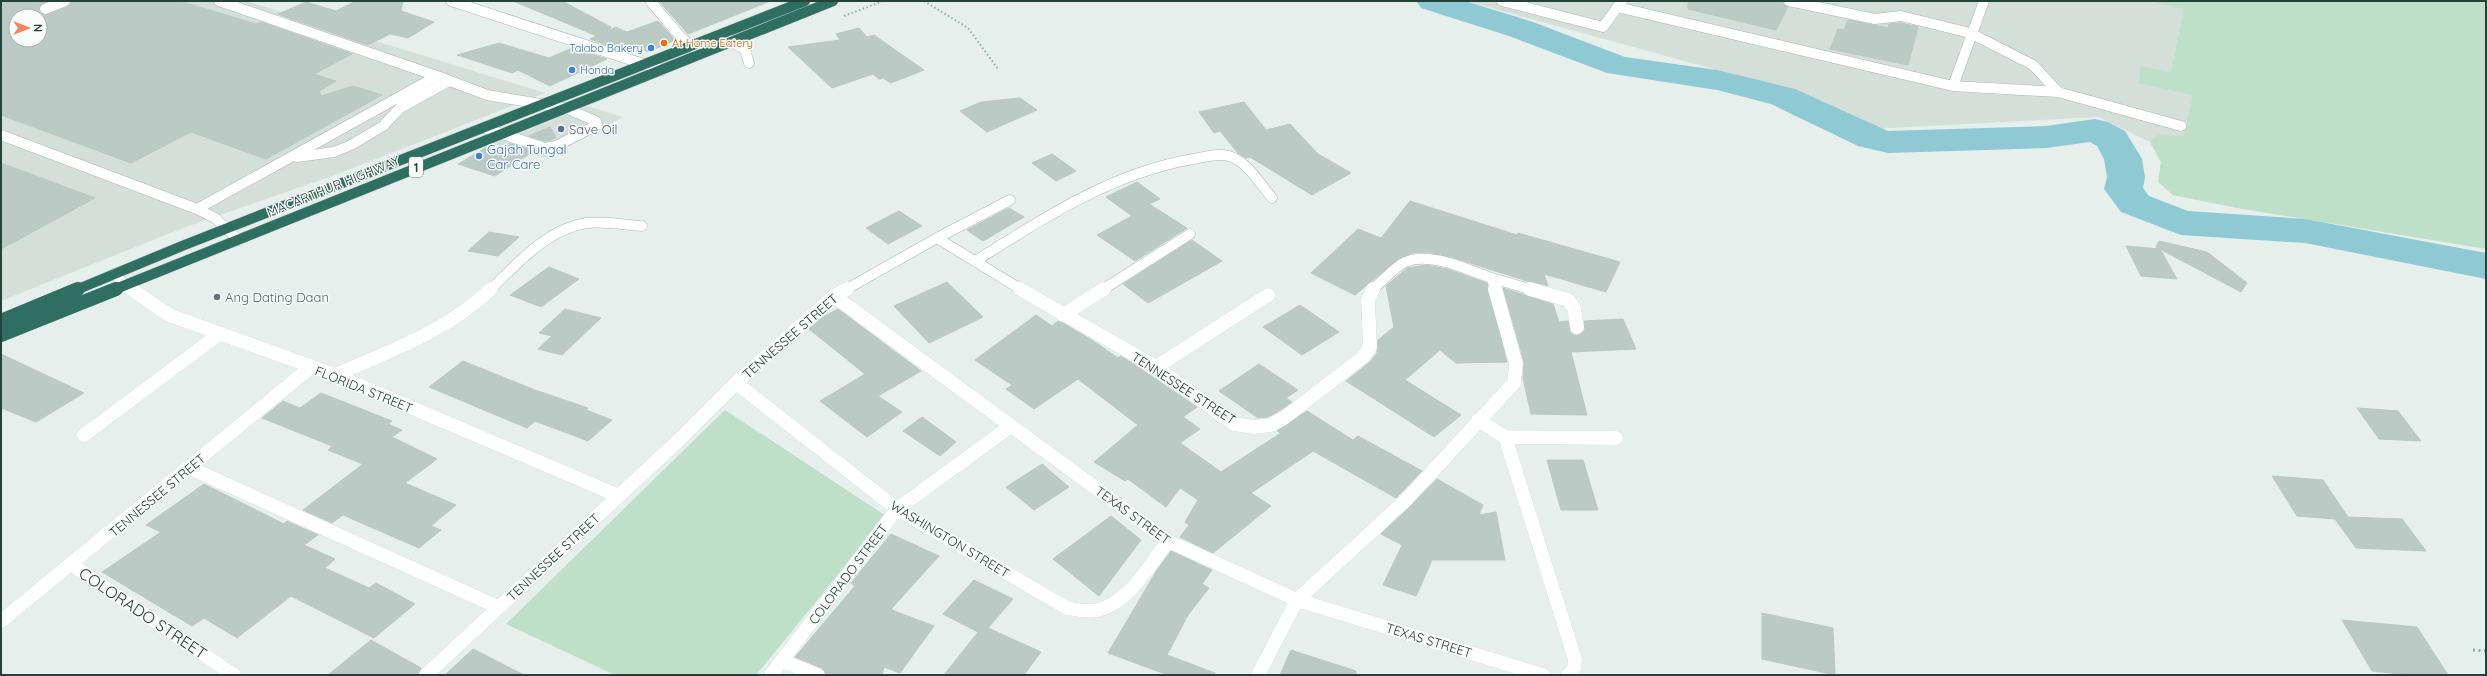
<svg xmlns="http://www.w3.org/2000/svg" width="2487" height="676" font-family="Quicksand,sans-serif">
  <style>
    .built { fill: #d4dfda; fill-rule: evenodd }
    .green { fill: #bfe0c8 }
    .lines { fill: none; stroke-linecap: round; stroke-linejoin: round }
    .river { fill: #8ec9d4; fill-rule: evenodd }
    .building { fill: #bbcac4; stroke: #b8c9c2; fill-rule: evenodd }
    .minor-far1-casing { stroke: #a8b8b2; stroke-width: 11 }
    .minor-casing { stroke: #a8b8b2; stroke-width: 14 }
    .highway-far1-casing { stroke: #c2cac8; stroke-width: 11 }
    .highway-casing { stroke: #c2cac8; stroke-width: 14 }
    .path-far1 { stroke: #86b3a5; stroke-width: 2; stroke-dasharray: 1.5 2.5; stroke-linecap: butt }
    .path { stroke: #86b3a5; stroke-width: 3; stroke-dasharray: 2 3.5; stroke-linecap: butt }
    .minor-far1 { stroke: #fff; stroke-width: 10 }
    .minor { stroke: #fff; stroke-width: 14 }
    .highway-far1 { stroke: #2f6f62; stroke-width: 10 }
    .highway { stroke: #2f6f62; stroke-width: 14 }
    .food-dot { fill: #e8710a; stroke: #f7fbf9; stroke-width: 1.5 }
    .shop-dot { fill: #3f7fe0; stroke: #f7fbf9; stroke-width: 1.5 }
    .service-dot { fill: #5c6f8a; stroke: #f7fbf9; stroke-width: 1.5 }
    .worship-dot { fill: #6b7280; stroke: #f7fbf9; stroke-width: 1.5 }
    .labels { text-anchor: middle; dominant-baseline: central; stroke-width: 3; stroke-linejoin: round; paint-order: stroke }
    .far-food-label { font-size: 11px; fill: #c56008; stroke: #f7fbf9; text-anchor: start }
    .far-shop-label { font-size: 11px; fill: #366cbe; stroke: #f7fbf9; text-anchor: end }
    .shield { fill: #f7fbf9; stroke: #637a73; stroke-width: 1 }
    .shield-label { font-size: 12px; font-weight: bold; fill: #24423a }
    .service-label { font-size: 13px; fill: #4e5e75; stroke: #f7fbf9; text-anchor: start }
    .shop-label { font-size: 13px; fill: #366cbe; stroke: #f7fbf9; text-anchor: start }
    .street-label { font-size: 13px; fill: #24423a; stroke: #f7fbf9 }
    .worship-label { font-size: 13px; fill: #5b616d; stroke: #f7fbf9; text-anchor: start }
    .near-street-label { font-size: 16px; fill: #24423a; stroke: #f7fbf9 }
  </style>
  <rect width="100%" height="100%" fill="#e6efeb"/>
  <path class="built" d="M1 1H246L545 93 335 175 183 228 1 301ZM16 16H40V40H16Z
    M1466 1H2202L2243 209 2173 195 2158 182 2161 162 2150 142 2098 117 1871 129 1786 89Z
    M588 106 623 117 547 158 493 144Z"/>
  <path class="green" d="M2148 1H2486V249L2243 209 2173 195 2158 182 2161 162 2150 142 2158 135 2184 136 2193 95 2139 83 2140 66 2171 72 2184 9Z
    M725 410 886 516 756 675H615L506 624Z"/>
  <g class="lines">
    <path class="river" d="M1416 1H1465L1533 22 1625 57 1717 70 1795 89 1888 131 2046 126 2095 119 2108 122 2125 131 2142 159 2145 177 2143 188 2149 196 2188 211 2305 219 2486 253V279L2305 243 2181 235 2121 212 2104 189 2107 177 2104 159 2097 146 2090 142 2046 148 1888 153 1858 146 1771 104 1717 90 1607 73 1509 36 1421 8Z"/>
  </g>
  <path class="building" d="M1 1H48L39 8V12L44 15 67 7 71 1H180L256 24 261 22 352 54 314 74 336 81 319 91 321 96 353 86 382 95 266 159 191 132 131 163 1 115ZM16 16H40V40H16Z
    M356 1H403L401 11 434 22 408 38 390 34 368 45 278 14 306 2 336 11Z
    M513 1H562L611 27 609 30 616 27 627 32 658 21 675 40 648 52 636 45 624 51 590 39 597 36Z
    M659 1H768V2L688 34Z
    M1688 1H1783L1788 7 1776 30 1688 9Z
    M1848 20 1888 28 1889 24 1901 23 1918 27 1908 65 1830 49 1838 29 1844 30Z
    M859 28 867 37 874 35 924 70 891 83 883 78 879 79 873 74 832 88 788 47 840 40 836 34Z
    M499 43 549 58 572 48 607 59 550 86 518 70 512 73 457 55Z
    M1020 98 1037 110 987 132 960 111 981 102Z
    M1244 102 1266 130 1290 124 1318 154 1351 173 1312 195 1250 157 1246 158 1238 153 1220 131 1214 133 1199 112Z
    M550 127 556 137 551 140 545 141 529 136Z
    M512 144 534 151 495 176 458 164 487 147 499 151Z
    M1052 154 1076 171 1056 181 1032 163Z
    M1 163 95 198 1 249Z
    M1137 182 1160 199 1149 204 1187 228 1135 261 1097 235 1132 216 1106 197Z
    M1410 201 1517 235 1518 233 1620 262 1606 292 1544 274 1548 286 1527 281 1451 257 1427 252 1413 253 1398 259 1355 295 1311 273 1358 229 1381 238Z
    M1009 208 1024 217 983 241 967 230Z
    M899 211 922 226 888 244 866 228Z
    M489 232 519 237 498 256 468 251Z
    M1192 240 1222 261 1148 303 1123 284Z
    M2159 241 2207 252 2247 283 2241 292 2156 247Z
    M2126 246 2160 249 2177 279 2141 276Z
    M1426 265 1447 269 1487 283 1507 362 1456 363 1440 350 1405 380 1461 415 1434 437 1346 381 1370 362 1377 353 1378 340 1394 327 1386 286 1407 268Z
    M549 267 579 279 541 307 510 295Z
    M947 282 983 317 929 343 894 306Z
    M1503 288 1553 304 1559 322 1568 321 1570 332 1574 335H1579L1585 330 1584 321 1623 319 1636 349 1571 352 1587 415 1531 414 1523 378 1524 362Z
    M1300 305 1339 332 1302 355 1263 327Z
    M565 309 601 318 562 355 538 349 552 336 539 333Z
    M838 309 921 371 878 396 902 412 867 437 820 401 865 374 809 329 823 317Z
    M1036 315 1052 326 1058 321 1063 323 1095 342 1118 358 1121 356 1132 363 1197 407 1183 417 1200 429 1180 443 1221 472 1281 433 1277 431 1307 411 1353 440 1358 436 1422 471 1396 498 1313 451 1251 493 1271 506 1213 553 1180 537 1189 525 1185 522 1198 500 1180 488 1166 507 1128 479 1125 481 1094 462 1138 425 1078 379 1034 409 1006 389 1012 385 975 360Z
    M1 354 84 393 36 422 1 408Z
    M463 361 535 390 588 408 586 410 612 420 588 441 535 421 527 428 429 387Z
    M1259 364 1298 390 1286 398 1292 402 1279 411 1268 417 1258 418 1219 391Z
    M321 393 392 421 388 424 402 430 392 437 437 459 405 483 456 505 431 526 441 530 419 548 343 515 332 523 303 510 363 464 328 450 332 446 262 418 283 401 300 408Z
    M2357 408 2398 411 2421 441 2379 439Z
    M922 417 956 442 940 456 903 431Z
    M1547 460H1583L1598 510H1561Z
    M1042 464 1069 487 1034 510 1006 487Z
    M2272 476 2323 480 2348 517 2402 519 2426 551 2356 548 2335 519 2297 516Z
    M1437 479 1483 505 1479 515 1496 512 1505 560H1432L1416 596 1383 585 1402 545 1381 534Z
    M204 484 284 524 287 521 318 535 304 545 335 559 325 568 369 588 376 583 415 604 374 638 291 596 237 638 204 618 192 626 102 572 161 532 146 525Z
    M1111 516 1141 540 1099 596 1053 559Z
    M891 534 939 556 892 608V610L934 626 900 673 884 667 882 675H826L821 668 795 657 855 586 851 583Z
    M1171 551 1212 570 1202 584 1209 588 1188 615 1167 655 1215 673 1214 675H1168L1108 653 1157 570Z
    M974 580 1013 599 988 628 1041 652 1024 675H944L978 632 943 614Z
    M1762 613 1833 628 1835 675 1762 659Z
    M2342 620 2417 627 2448 675H2410L2372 671Z
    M371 640 421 668 418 675H328Z
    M473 649 524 675H445Z
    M1291 650 1356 671V675H1280Z"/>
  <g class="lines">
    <defs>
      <path id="minor-far1" d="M451 1 662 70
        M650 1 680 36 701 54
        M1502 1 1603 27 1622 1
        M1789 1 1875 19 1901 16 1970 33 2033 65 2058 92 2181 126
        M1617 7 1953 86 2058 92
        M45 9 65 1
        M725 37 745 50 749 63
        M437 76 487 95 565 108 596 121 597 125 556 146 545 148 484 128
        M1953 86 1984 1
        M1 135 197 209 437 76 219 1
        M297 157 334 152 351 145 383 126 400 108 447 82
        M197 209 215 218 239 240
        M937 238 1010 200
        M977 260C1045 217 1112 173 1193 159 1204 157 1218 153 1229 156 1247 161 1261 185 1272 198
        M114 274 132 290
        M1492 278 1533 290
        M490 290C517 264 548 228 587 223 605 221 624 225 642 226
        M845 290 937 238 1022 290
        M1102 290 1190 234
        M1372 290C1382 282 1394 267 1405 262 1431 251 1467 270 1492 278L1495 290"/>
      <path id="minor" d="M131 289 169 315 335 375 619 496
        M1020 289 1156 367 1234 424 1253 427 1271 425 1284 418 1363 357 1370 347 1368 300 1373 289
        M1530 289 1568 300 1574 308 1577 327
        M834 296 1168 541 1297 600 1543 675
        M1063 315 1104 289
        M1156 367 1268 295
        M335 375C390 351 447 331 491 289
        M736 383 897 509 1067 608C1077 610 1088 612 1098 610 1129 603 1150 564 1168 541
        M1478 420 1505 437
        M84 435 218 335
        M190 468 498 607
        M72 565 234 675
        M1 621 311 367
        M782 661 818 675
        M426 675 680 439 736 383 834 296 847 289
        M771 675 897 509 1011 426
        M1258 675 1297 600 1405 501 1514 383 1516 364 1495 289
        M1568 675 1574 669 1575 659 1505 437 1616 438"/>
      <path id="highway-far1" d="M76 290 182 246 805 1
        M113 290 833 1"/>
      <path id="highway" d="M1 321 78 289
        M1 335 116 289"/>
    </defs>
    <use href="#minor-far1" class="minor-far1-casing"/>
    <use href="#minor" class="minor-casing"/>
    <use href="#highway-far1" class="highway-far1-casing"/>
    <use href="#highway" class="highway-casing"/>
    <path class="path-far1" d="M924 1 968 28 998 69
      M844 16 883 1"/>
    <path class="path" d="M2473 650 2486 651"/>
    <use href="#minor-far1" class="minor-far1"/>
    <use href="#minor" class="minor"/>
    <use href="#highway-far1" class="highway-far1"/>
    <use href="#highway" class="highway"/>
  </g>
  <circle class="food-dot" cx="664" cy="43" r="4"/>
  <g class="shop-dot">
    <circle cx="651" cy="48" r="4"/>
    <circle cx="572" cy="70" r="4"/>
    <circle cx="479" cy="156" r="4"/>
  </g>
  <circle class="service-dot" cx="561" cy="129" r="4"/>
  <circle class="worship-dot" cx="217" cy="297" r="4"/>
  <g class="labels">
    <g class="far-food-label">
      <text x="672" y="43">At Home Eatery</text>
    </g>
    <g class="far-shop-label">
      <text x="643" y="48">Talabo Bakery</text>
      <text x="580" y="70" text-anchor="start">Honda</text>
    </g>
    <rect class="shield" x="409" y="157" width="14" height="20" rx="3"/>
    <g class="shield-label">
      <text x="416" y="167">1</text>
    </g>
    <g class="service-label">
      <text x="569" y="129">Save Oil</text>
    </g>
    <g class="shop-label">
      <text x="487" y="149">Gajah Tungal<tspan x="487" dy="15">Car Care</tspan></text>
    </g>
    <g class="street-label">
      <text transform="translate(333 186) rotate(-22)">MACARTHUR HIGHWAY</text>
      <text transform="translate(790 336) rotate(-41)">TENNESSEE STREET</text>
      <text transform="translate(1184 388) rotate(33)">TENNESSEE STREET</text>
      <text transform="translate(364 389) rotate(22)">FLORIDA STREET</text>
      <text transform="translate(157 495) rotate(-40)">TENNESSEE STREET</text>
      <text transform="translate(1133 515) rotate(36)">TEXAS STREET</text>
      <text transform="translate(950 539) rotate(31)">WASHINGTON STREET</text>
      <text transform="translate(553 557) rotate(-43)">TENNESSEE STREET</text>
      <text transform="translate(848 574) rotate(-53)">COLORADO STREET</text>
      <text transform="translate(1429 640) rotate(17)">TEXAS STREET</text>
    </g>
    <g class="worship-label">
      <text x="225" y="297">Ang Dating Daan</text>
    </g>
    <g class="near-street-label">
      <text transform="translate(143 613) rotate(34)">COLORADO STREET</text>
    </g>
  </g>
  <rect width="2487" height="676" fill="none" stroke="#24423a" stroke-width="4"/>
  <g transform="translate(28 28) rotate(90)"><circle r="19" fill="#f7fbf9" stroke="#a3b1ad"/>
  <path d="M0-3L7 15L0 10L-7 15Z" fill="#f4845f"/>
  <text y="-6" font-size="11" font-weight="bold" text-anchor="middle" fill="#24423a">N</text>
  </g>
</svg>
